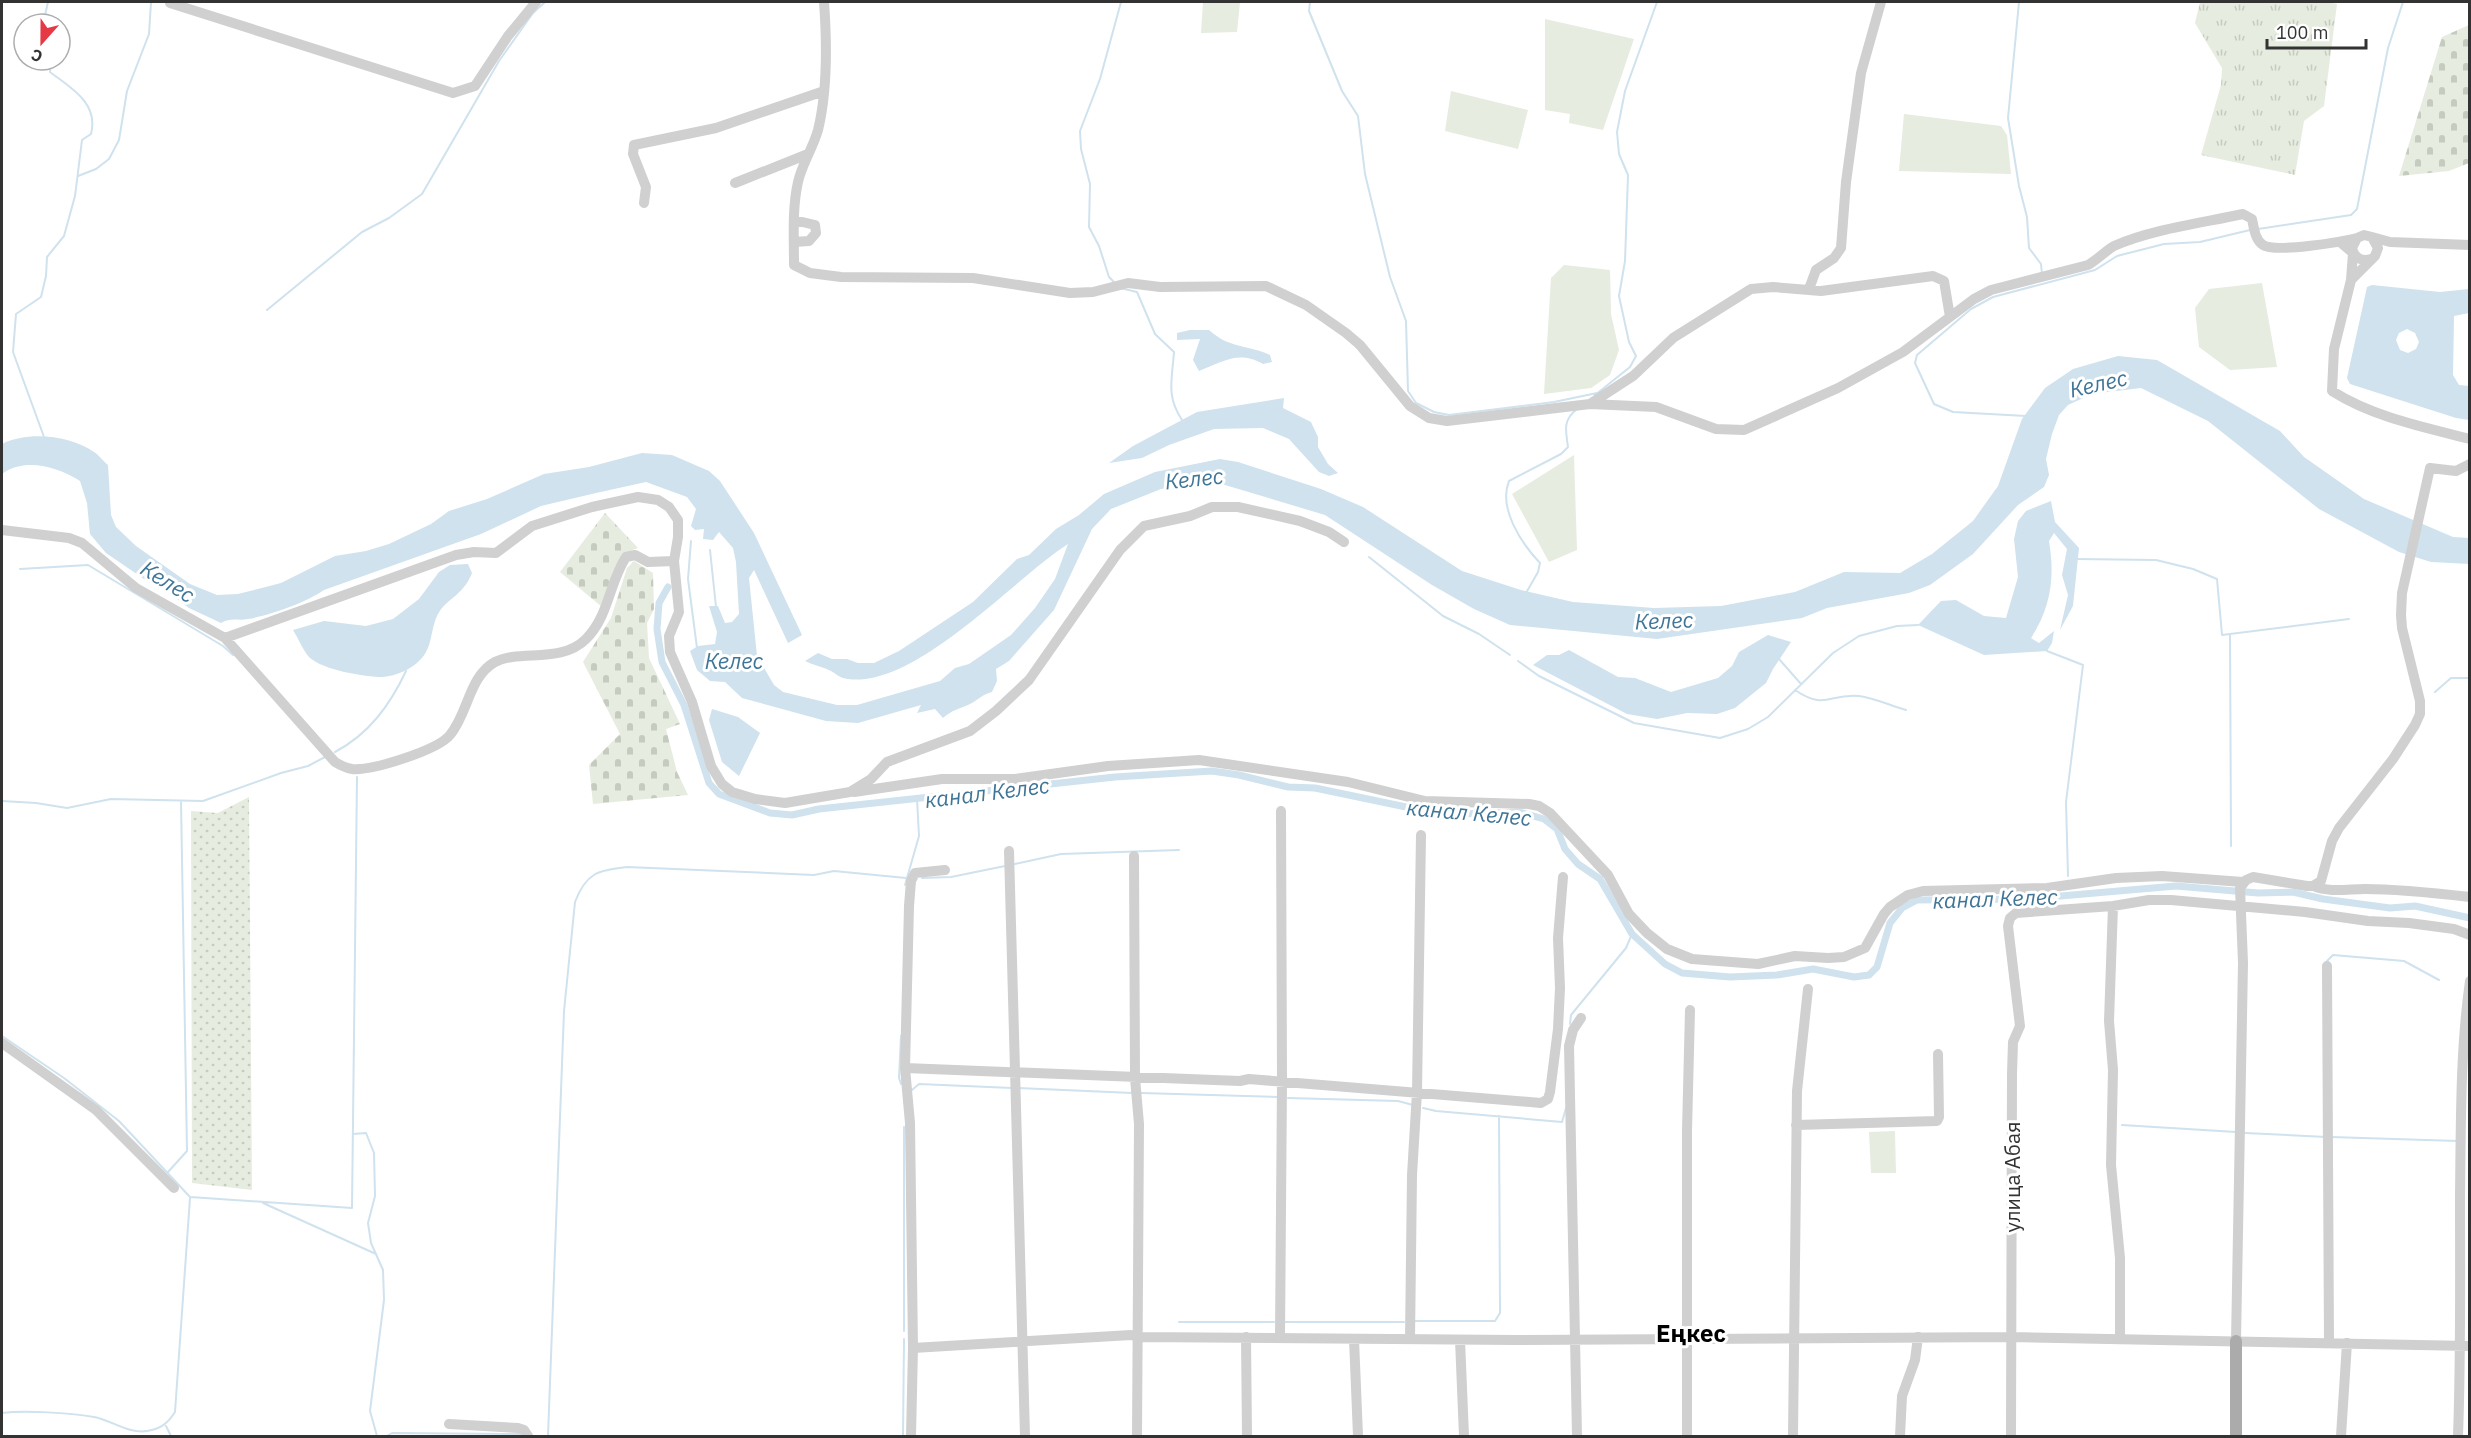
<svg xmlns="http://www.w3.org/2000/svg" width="2471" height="1438" font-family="'IBM Plex Sans',sans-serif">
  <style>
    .grass { fill: url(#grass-dots) }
    .cemetery { fill: url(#cemetery-stones) }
    .park { fill: url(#park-tufts) }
    .garden { fill: #e6ecdf }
    .water { fill: #cfe2ee; fill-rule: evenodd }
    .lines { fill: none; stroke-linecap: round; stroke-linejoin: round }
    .stream { stroke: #cfe2ee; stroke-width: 2 }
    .canal { stroke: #cfe2ee; stroke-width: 7 }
    .minor { stroke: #d0d0d0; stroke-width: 10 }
    .major { stroke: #ababab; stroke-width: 12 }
    .labels { text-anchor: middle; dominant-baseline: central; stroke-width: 6; stroke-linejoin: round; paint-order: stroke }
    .street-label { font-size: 21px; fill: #333; stroke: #fff }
    .water-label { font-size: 22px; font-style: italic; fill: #3f7597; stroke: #fff }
    .quarter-label { font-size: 24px; font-weight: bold; fill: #000; stroke: #fff }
  </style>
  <defs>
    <pattern id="grass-dots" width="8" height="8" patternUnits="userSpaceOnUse" patternTransform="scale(1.5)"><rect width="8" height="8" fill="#e6ecdf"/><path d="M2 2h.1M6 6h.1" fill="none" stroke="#c6cbc0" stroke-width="1.8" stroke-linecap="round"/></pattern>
    <pattern id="cemetery-stones" width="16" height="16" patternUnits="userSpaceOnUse" patternTransform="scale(1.5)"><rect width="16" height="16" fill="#e6ecdf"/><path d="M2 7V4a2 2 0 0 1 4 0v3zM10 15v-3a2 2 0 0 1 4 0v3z" fill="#c6cbc0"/></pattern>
    <pattern id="park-tufts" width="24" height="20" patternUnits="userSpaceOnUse" patternTransform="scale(1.5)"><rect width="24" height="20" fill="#e6ecdf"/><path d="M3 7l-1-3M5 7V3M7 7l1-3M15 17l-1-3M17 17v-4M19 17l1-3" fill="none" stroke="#c6cbc0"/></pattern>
  </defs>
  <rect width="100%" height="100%" fill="#fff"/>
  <path class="grass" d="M249 797 252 1190 192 1183 191 811 218 813Z"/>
  <path class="cemetery" d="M2469 25V163L2449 171 2399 176 2442 37Z
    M605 513 638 548C614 554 609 586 602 607L560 572Z
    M634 561 653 573 654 609 647 623 649 658 680 724 666 729 677 772 688 795 593 804 589 765 620 734 583 662 611 618 627 568Z"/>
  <path class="park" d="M2200 2H2329L2337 4 2324 106 2304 121 2295 175 2201 155 2221 85 2222 68 2195 23Z"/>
  <path class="garden" d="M1203 2H1240L1237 32 1201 33Z
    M1545 19 1634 39 1603 130 1569 123 1570 114 1545 110Z
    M1451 91 1528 110 1518 149 1445 131Z
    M1904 114 2001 126 2007 135 2011 174 1899 171Z
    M1564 265 1610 270 1611 314 1619 350 1610 375 1591 388 1544 394 1551 278Z
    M2262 283 2277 367 2230 370 2199 347 2195 308 2209 289Z
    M1574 455 1577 550 1549 562 1512 494Z
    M1895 1131 1896 1173H1871L1869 1132Z"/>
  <path class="water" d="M2372 285 2440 292 2469 289V313L2454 316 2453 375 2459 385 2469 386V420L2456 418 2350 384 2347 378 2367 287ZM2407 329 2415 333 2419 342 2416 349 2408 353 2400 350 2396 340 2399 333Z
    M1190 330H1209C1230 349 1246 344 1270 355L1272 362 1263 364C1238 350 1223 362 1199 371L1193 360 1200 339 1177 340V333Z
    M2118 356 2157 360 2280 431 2304 457 2364 499 2453 537 2469 538 2470 564 2431 562 2399 552 2319 509 2208 421 2141 388 2092 394 2068 405 2059 415 2052 434 2046 459 2049 475 2044 487 2018 505 1973 554 1930 585 1909 593 1827 608 1802 618 1657 639 1510 625 1474 609 1432 585 1325 515 1215 482 1161 489 1111 509 1092 529 1054 610 1009 661 996 669 997 681 992 692C983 694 978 700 970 704 959 709 952 710 943 718L935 709 917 713 921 705 858 723 826 721 742 698 725 682 710 681 697 670 690 651 698 646 715 644 717 632 709 606H718L725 623 732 622 739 614 736 562 733 548 719 532 713 540 703 539 704 529 695 530 691 526 696 509 687 497 646 482 596 493 541 506 481 534 324 590C305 603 271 615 248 619 238 621 230 617 221 623L189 608 168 592 147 581 106 553 90 534 87 503 80 481C58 467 25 457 2 474V444C28 431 69 435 94 452 99 455 103 461 108 465L111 515 116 527 136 546 190 584 217 595 238 594 281 583 335 556 366 551 389 544 431 524 449 511 487 499 544 474 589 467 642 453 672 455 709 471 720 481 754 533 802 635 788 643 754 570 749 578 757 656 774 685 783 692 837 705H857L940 681 955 668 969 664 1011 635 1035 608 1055 579 1068 544C1014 578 911 694 843 678 839 677 835 673 831 671 823 667 813 665 805 661L818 653 832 659H847L858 663H874L899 651 973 602 1017 559 1029 555 1056 529 1079 515 1104 494 1155 472 1220 459 1238 462 1321 489 1363 507 1462 571 1521 590 1573 602 1654 608 1721 606 1795 592 1844 572 1900 573 1932 554 1973 521 1998 486 2022 419 2045 388 2073 369Z
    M1284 398 1283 408 1311 422 1318 437V447L1328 464 1338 473 1329 476 1319 472 1289 439 1263 428 1214 429 1169 445 1142 458 1109 463 1133 446 1197 412Z
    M2051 501 2055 522 2079 548 2073 606 2060 630 2068 595 2062 575 2067 549 2054 533 2049 541C2055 577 2051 607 2031 638L2039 643 2054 631 2052 643 2047 651 1984 655 1918 625 1941 601 1956 600 1984 616 2006 618 2018 577 2014 539 2018 521 2026 511Z
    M468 564 472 573C463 596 447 598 438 614 430 629 433 648 420 660 412 669 396 676 383 677 365 677 322 670 309 657 303 650 298 638 293 630L324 621 366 626 393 619 419 599 439 572 450 565Z
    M1768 635 1791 642 1773 669 1766 683 1735 708 1717 714 1687 713 1657 719 1627 714 1533 665 1547 655H1559L1569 650 1618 677 1635 678 1671 692 1718 678 1732 666 1739 652Z
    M712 709 738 717 760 733 739 776 722 762 709 720Z"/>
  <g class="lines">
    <path class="stream" d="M1310 2 1309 11 1342 91 1358 116 1365 174 1390 277 1406 321 1408 391 1416 403 1434 412 1449 415 1554 402 1597 393
      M2019 2 2008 118 2019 186 2027 217 2029 248 2041 264 2042 274
      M43 24 48 2
      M78 176 96 169 109 159 119 140 127 91 149 34 151 2
      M2258 229 2351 215 2357 209 2388 48 2403 2
      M1114 282 1109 277 1099 246 1089 227 1090 184 1081 149 1080 131 1100 79 1121 2
      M1120 288 1137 292 1155 334 1174 352C1172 380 1166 396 1182 420
      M267 310 362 232 389 218 422 194 499 61 533 13 545 2
      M1595 395 1630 367 1636 356 1629 342 1619 296 1625 261 1628 175 1619 154 1617 132 1625 91 1657 2
      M2026 416 1953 412 1934 404 1915 363 1917 355 1971 309 1993 297 2095 270 2117 256 2164 244 2200 242 2250 230
      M44 437 13 352 16 314 41 297 46 276 47 257 64 236 75 196 82 140 91 134C99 103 71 88 50 72L51 60
      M691 541 688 579 697 648
      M710 550 716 607
      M1369 557 1443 616 1479 634 1510 655
      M2076 559 2156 560 2193 569 2217 579 2222 635 2349 619
      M20 569 88 565 223 646 233 655
      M1526 593 1538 572 1540 563C1521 543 1498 508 1509 481L1561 454 1568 447C1566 431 1562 421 1577 409
      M2230 634 2231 846
      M2047 651 2083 665 2066 802 2068 876
      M1779 659 1801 684
      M1518 661 1539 676 1634 723 1720 738 1748 729 1768 717 1833 653 1859 636 1897 626 1918 625
      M1795 690C1826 711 1829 693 1859 696 1875 698 1891 706 1906 710
      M2435 692 2451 678H2470
      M335 752C369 734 390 705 406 671
      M2 801 36 803 67 808 111 799 203 801 281 773 308 766 325 757
      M1015 864 1061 854 1179 850
      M922 878 951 877 1005 866
      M905 885 919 836 917 799
      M2327 961 2333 955 2404 961 2439 980
      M1570 1024 1571 1015 1626 948 1632 934
      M2 1036 64 1078 119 1121 190 1197 352 1208 357 777
      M901 1036 899 1078 901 1084
      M1018 1088 1132 1093
      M912 1090 919 1084 1012 1088
      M1141 1093 1278 1097
      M1288 1098 1398 1101 1413 1105
      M1423 1108 1436 1111 1562 1122 1566 1108
      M2122 1125 2236 1132
      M2245 1133 2326 1137
      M353 1134 366 1133 374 1153 375 1196 368 1223 371 1243 383 1270 384 1300 370 1411 377 1436
      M2331 1137 2458 1141
      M168 1172 187 1151 181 801
      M263 1203 376 1254
      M1415 1321H1495L1500 1313 1499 1116
      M1179 1322H1274
      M1285 1322H1404
      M904 1331V1127
      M2 1413C26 1410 69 1413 94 1417 111 1420 128 1434 147 1431 161 1429 168 1423 175 1412L190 1198
      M166 1426 171 1436
      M387 1436 392 1433 521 1434
      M548 1436 564 1011 575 902C586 873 598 870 627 867L814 875 834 871 906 878
      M903 1436 904 1339"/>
    <path class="canal" d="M668 587 659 603 657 629 662 662 684 705 709 783 719 794 770 813 792 815 819 809 1115 777 1212 771 1239 775 1288 787 1315 788 1430 812 1461 814 1519 812 1544 819 1557 829 1565 849 1578 864 1600 879 1632 934 1665 964 1682 973 1730 977 1777 975 1813 969 1854 977 1869 975 1877 967 1890 923 1902 908 1917 900 2026 899 2176 886 2258 893 2293 892 2323 899 2390 908 2415 906 2470 918"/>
    <path class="minor" d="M824 2C827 43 828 89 818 130 813 148 802 164 798 182 792 209 794 237 794 265L810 273 841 277 973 278 1070 293 1093 292 1128 283 1160 287 1266 286 1306 305 1346 333 1360 345 1410 406 1429 418 1447 421 1590 404 1656 407 1716 429 1744 430 1838 388 1903 352 1974 299 1991 290 2088 265C2097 260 2108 249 2114 246 2153 229 2202 223 2243 214L2252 219C2254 228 2255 240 2263 245 2275 253 2341 242 2357 238
      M170 3 453 93 475 86 508 36 536 2
      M735 183 808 154
      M644 203 646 187 633 154 634 145 716 128 824 91
      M794 220 815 225 816 233 809 241 794 242
      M2372 237 2390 242 2470 245
      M2340 242 2353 253 2351 280 2334 349 2332 391C2373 417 2423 427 2470 439
      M2352 279 2375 256 2378 248 2372 237 2364 235 2357 238 2352 248C2354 258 2362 262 2371 259
      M1809 289 1816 270 1834 258 1841 248 1846 182 1861 73 1881 2
      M1590 404 1633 376 1673 338 1751 289 1773 287 1821 291 1933 276 1944 281 1950 317
      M2 530 69 538 82 543 136 588 225 638 335 762C340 765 346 768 352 769 372 771 438 750 450 735 468 714 469 676 495 662 520 649 561 664 586 639 609 616 609 583 626 557L635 555 648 562 674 561
      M225 638 456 555 474 552 496 553 532 526 592 507 638 497 658 500 669 507 678 520V537L674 561 679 612 669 636 670 652 692 702 711 766 722 784 732 792 755 799 785 803 850 792 871 779 887 762 970 731 996 711 1029 680 1120 550 1144 526 1190 516 1212 507H1238L1300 521 1329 532 1344 542
      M854 792 942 779H1015L1108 766 1199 760 1348 782 1425 801 1529 804 1539 806 1550 813 1608 875 1629 914 1647 933 1667 949 1692 959 1758 964 1795 956 1828 958 1844 957 1865 948 1884 914 1890 907 1908 895 1923 891 2047 888 2116 878 2162 876 2243 882
      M1009 851 1025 1436
      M1134 856 1135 1078 1139 1124 1137 1436
      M2313 886C2330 893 2348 889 2365 889 2400 889 2435 893 2470 897
      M2113 906 2109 1021 2113 1070 2111 1165 2120 1258V1339
      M2327 966 2329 1342
      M2 1043 96 1110 174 1188
      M905 1068 1240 1081 1249 1079 1541 1103 1548 1099 1550 1092 1558 1029 1560 988 1558 938 1563 877
      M1796 1125 1937 1121 1939 1117 1938 1054
      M1246 1337 1247 1436
      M1280 1337 1282 1081 1281 811
      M1354 1339 1358 1436
      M1410 1339 1412 1175 1417 1092 1421 835
      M1460 1340 1464 1436
      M2236 1341 2243 963 2240 888 2246 880 2253 877 2307 886H2313L2321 881 2332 841 2339 828 2393 759 2415 725 2420 714V701L2402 628 2401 615 2402 593 2430 468 2456 471 2470 464
      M913 1348 1131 1335 1139 1337 1515 1340 2011 1337 2470 1346
      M449 1424 518 1428 524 1430 528 1436
      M911 1436 913 1348 910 1123 905 1068 909 906 911 881 915 873 945 870
      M1577 1436 1569 1046 1573 1030 1581 1018
      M1687 1436V1131L1690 1010
      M1793 1436 1797 1091 1808 989
      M1900 1436 1902 1396 1915 1360 1918 1337
      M2011 1436 2012 1074 2013 1042 2020 1026 2008 926 2010 918 2016 913 2113 906 2149 900H2171L2305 912 2368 921 2409 923 2454 929 2470 935
      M2341 1436 2347 1343
      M2458 1436C2461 1356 2460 1276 2460 1195 2461 1124 2460 1052 2470 981"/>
    <path class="major" d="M2236 1436V1341"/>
  </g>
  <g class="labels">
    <g class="street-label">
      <text transform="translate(2012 1177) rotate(-90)">улица Абая</text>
    </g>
    <g class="water-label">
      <text transform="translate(2098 383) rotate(-13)">Келес</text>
      <text transform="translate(1194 478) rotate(-6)">Келес</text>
      <text transform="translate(168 581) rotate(32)">Келес</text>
      <text transform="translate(1664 620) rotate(-2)">Келес</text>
      <text x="734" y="660">Келес</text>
      <text transform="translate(987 792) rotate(-7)">канал Келес</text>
      <text transform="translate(1469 812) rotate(5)">канал Келес</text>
      <text transform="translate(1995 898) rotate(-2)">канал Келес</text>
    </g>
    <g class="quarter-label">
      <text x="1691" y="1333">Еңкес</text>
    </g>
  </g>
  <rect width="2471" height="1438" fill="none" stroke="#333333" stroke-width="6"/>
  <g transform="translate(42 42) rotate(201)"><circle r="28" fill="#ffffff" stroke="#adadad" stroke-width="1.5"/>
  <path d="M0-4.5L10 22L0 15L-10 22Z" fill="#e63946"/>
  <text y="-9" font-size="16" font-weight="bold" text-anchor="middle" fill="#333333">С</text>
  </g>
  <path d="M2267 39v9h99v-9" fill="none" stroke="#333333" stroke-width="3"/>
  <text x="2276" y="39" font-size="18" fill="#333333" stroke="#ffffff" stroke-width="4.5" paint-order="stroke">100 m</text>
</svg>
